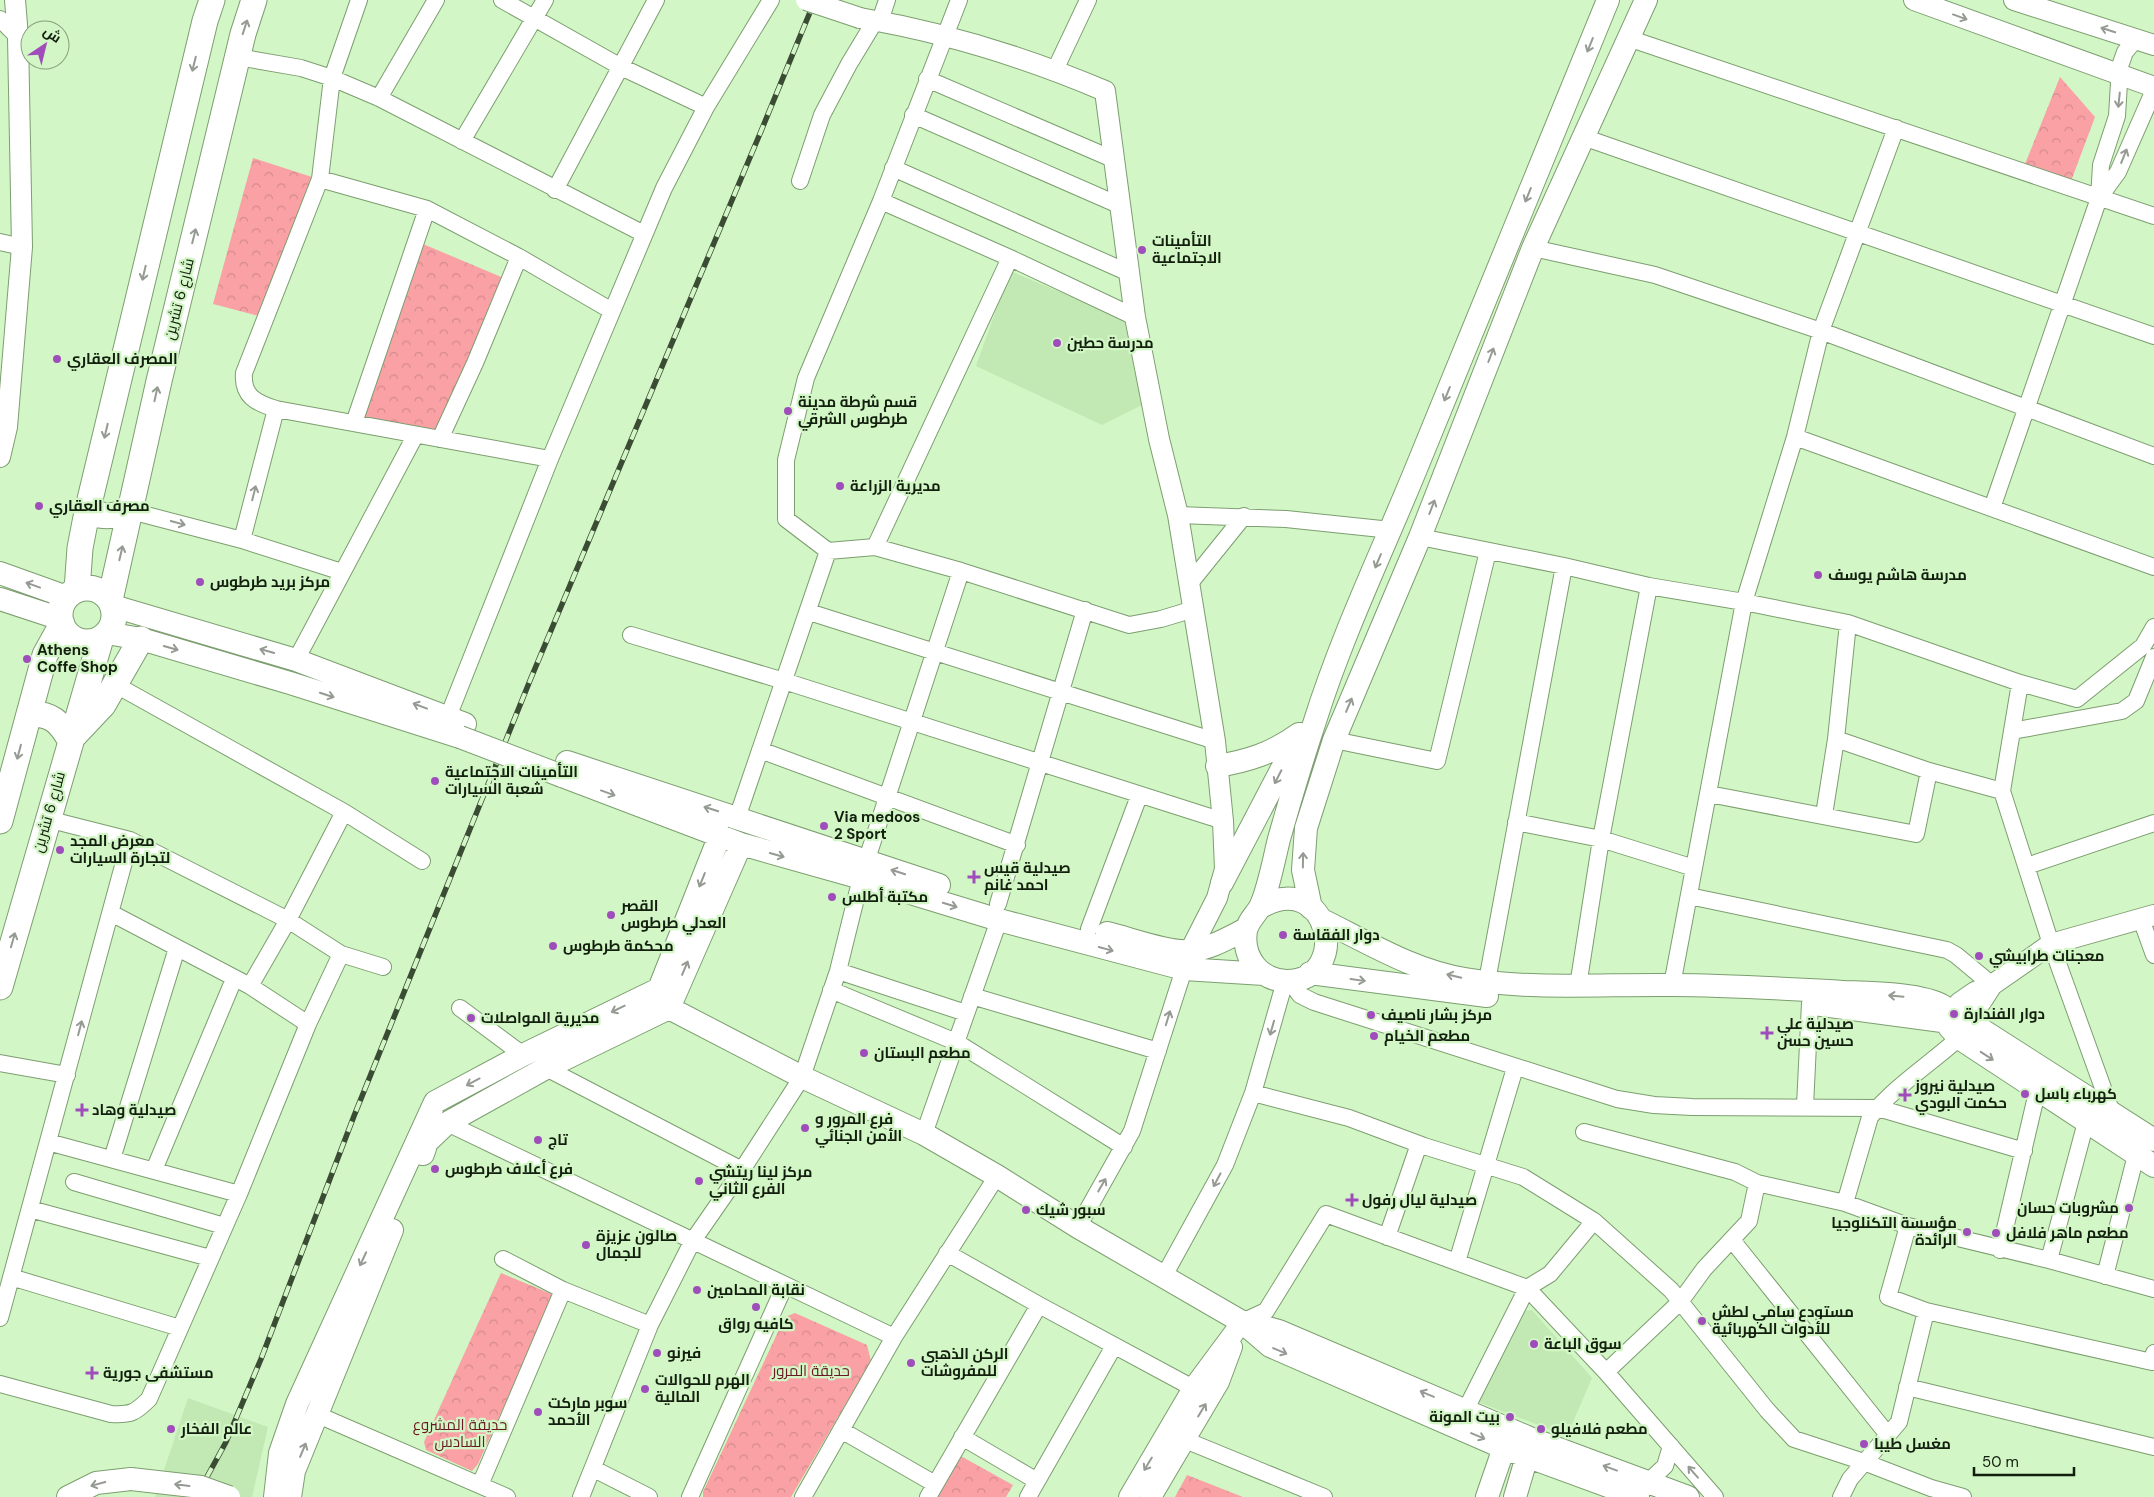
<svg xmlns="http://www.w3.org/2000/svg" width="2154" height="1497" font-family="'DM Sans',Cairo,sans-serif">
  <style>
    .built { fill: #c2e9b3 }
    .forest { fill: url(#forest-crowns) }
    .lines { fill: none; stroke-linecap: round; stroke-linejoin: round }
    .minor-casing { stroke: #7d9e70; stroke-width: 18 }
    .tertiary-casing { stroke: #7d9e70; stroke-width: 22 }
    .secondary-casing { stroke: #7d9e70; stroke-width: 24 }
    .primary-casing { stroke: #7d9e70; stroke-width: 27 }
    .minor { stroke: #fff; stroke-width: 16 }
    .tertiary { stroke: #fff; stroke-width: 20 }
    .secondary { stroke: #fff; stroke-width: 22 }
    .primary { stroke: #fff; stroke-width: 25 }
    .rail-casing { stroke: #3b4c34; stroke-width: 5.5 }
    .rail { stroke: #d2f6c5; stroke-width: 4; stroke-dasharray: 11; stroke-linecap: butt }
    .tertiary-bridge-casing { stroke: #7d9e70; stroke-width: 22; stroke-linecap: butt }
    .secondary-bridge-casing { stroke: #7d9e70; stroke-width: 24; stroke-linecap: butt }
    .tertiary-bridge { stroke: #fff; stroke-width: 20 }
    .secondary-bridge { stroke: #fff; stroke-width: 22 }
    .oneway { stroke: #959a93 }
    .poi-dot { fill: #a04dbc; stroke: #d2f6c5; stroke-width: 2 }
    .labels { text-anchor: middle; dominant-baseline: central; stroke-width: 4.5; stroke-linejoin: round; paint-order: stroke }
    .poi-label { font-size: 15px; font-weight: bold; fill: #131f0e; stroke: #d2f6c5; text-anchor: start }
    .street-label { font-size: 15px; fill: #131f0e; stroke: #d2f6c5 }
    .park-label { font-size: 15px; fill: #691824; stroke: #d2f6c5 }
  </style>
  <defs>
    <pattern id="forest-crowns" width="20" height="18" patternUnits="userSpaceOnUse" patternTransform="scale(1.25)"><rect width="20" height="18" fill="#f9a1a5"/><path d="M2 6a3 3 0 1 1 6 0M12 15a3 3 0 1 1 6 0" fill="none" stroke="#d58a8d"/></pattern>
  </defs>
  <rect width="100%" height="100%" fill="#d2f6c5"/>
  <path class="built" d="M1010 271 1124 319 1142 405 1102 425 976 366Z
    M1532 1310 1592 1378 1567 1436 1478 1402 1521 1311Z
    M188 1398 268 1427 252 1497H155Z"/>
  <path class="forest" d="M2060 77 2095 117 2071 181 2025 164Z
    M253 158 312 177 263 317 213 304Z
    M423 244 506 279 439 435 364 417Z
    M501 1273 554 1295 478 1464 472 1471 426 1450 424 1442Z
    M795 1313 867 1345 871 1361 791 1497H703V1492L785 1317Z
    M957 1454 1013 1485 1006 1497H933Z
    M1187 1475 1243 1497H1175Z"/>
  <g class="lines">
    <defs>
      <path id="minor" d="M359 0 332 78 320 179 244 373C242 396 256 403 276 409L550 459
        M502 0 621 67 706 107
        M959 0 881 201 806 378 786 460V519L828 551 875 547 961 571 1129 625 1161 619 1194 609
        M0 19 18 37
        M880 21 887 0
        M1628 38 2154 216
        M238 57 301 68 332 78 379 98 644 234
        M1055 70 1088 0
        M927 79 1115 160
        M379 98 436 0
        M913 115 1121 206
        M1583 137 2154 336
        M462 141 545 0
        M893 168 1129 273
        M320 179 427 209 519 257 612 311
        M800 181 822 115 849 64 875 21
        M555 190 656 0
        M2099 198 2101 165 2117 116 2120 66 2125 52 2136 39
        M881 201 1010 258 1135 317
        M0 242 22 247
        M1533 248 1655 275 1821 331 2154 456
        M354 423 427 209
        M1795 437 2154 567
        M440 439 475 363 519 257
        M1992 508 2099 198 2118 172 2154 90
        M131 511 242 540 342 572
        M1178 515 1286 519 1391 530
        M1420 537 1564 566 1649 586 1744 602 1848 623 2020 683 2077 699 2143 646 2154 627
        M242 540 276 409
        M875 547 1010 258
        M1190 583 1244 516
        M809 612 1215 741
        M631 635 784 681 1223 821
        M296 660 415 436
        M116 685 344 812 422 861
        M448 717 550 459 664 188 706 107 771 0
        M2012 731 2122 711 2136 701 2154 657
        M1836 739 1929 771 2002 791 2020 683
        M1334 740 1437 761 1488 551
        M760 750 1017 845
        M2002 791 2051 944 2112 1113
        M1709 794 1916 834 1929 771
        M1824 815 1836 739 1848 623
        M737 818 828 551
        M47 819 130 840 288 920 341 954 383 967
        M1516 822 1601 839 1694 868
        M866 862 961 571
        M2027 866 2154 823
        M1689 896 1947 950 1956 955 1992 985
        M998 904 1085 610
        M111 913 250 986 308 1024
        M2141 919 2154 955
        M1089 929 1139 796
        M838 971 966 1013
        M1290 981 1300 995 1314 1002 1617 1099 1654 1105 1692 1107 1878 1108 2024 1151
        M1487 981 1564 566
        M1672 985 1744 602 1795 437 1821 331 1896 128
        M250 986 288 920 344 812
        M1578 986 1601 839 1649 586
        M831 990 956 1042 1124 1147
        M972 996 1158 1051
        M460 1008 523 1055
        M0 1063 67 1075
        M546 1068 742 1170
        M1253 1093 1349 1118 1424 1146 1523 1177 1594 1221
        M1805 1106 1810 1003
        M447 1123 894 1337
        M1584 1132 1735 1172 1757 1183 1845 1203 1908 1226 2049 1260 2154 1289
        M924 1134 999 920
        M48 1142 239 1194
        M112 1159 177 948
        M154 1170 234 979
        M74 1182 224 1226
        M1845 1203 1870 1117C1895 1086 1930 1064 1959 1038
        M30 1209 210 1258
        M1078 1227 1132 1131 1184 969
        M1387 1237 1419 1144
        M1732 1240 1888 1435
        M2000 1250 2038 1088
        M947 1253 1039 1305 1193 1388
        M503 1259 563 1290 650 1325
        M2049 1260 2086 1122
        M1457 1262 1515 1068
        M1164 1276 1225 1165 1253 1093 1285 981
        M2105 1276 2136 1155
        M11 1277 180 1328
        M1926 1311 2152 1362 2154 1353
        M0 1318 130 840
        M1242 1322 1266 1311 1326 1214 1527 1288 1606 1372 1715 1497
        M1606 1372 1680 1302 1704 1269 1749 1221 1757 1183
        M0 1384 111 1414C131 1415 135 1413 149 1399L239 1194 308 1024 341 954
        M1907 1387 2154 1447
        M1465 1411 1527 1288 1550 1274 1594 1221 1671 1290 1767 1410 1794 1439 1864 1462 1931 1488 1963 1497
        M318 1415 507 1497
        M841 1430 935 1484
        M1173 1435 1324 1497
        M962 1437 1037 1481
        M594 1469 649 1497
        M1648 1482 1665 1466 1671 1446
        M480 1485 563 1290
        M581 1497 650 1325 692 1242 742 1170 802 1077 838 971 861 878
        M690 1497 785 1285
        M803 1497 894 1337 997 1176
        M928 1497 1039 1305
        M1028 1497 1114 1346
        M1841 1497 1850 1479 1899 1422 1926 1311 1888 1297 1908 1226"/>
      <path id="tertiary" d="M1914 0 2154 87
        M2014 0 2154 45
        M860 18C944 32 1027 58 1105 91L1135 317 1159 439 1178 515 1215 741 1223 821 1225 869 1217 898 1190 951
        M0 457 7 427 22 247 18 37 15 0
        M1959 1003 1975 992 1992 985 2051 944 2154 915
        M1966 1017 1981 1002 1992 985
        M1129 1497 1193 1388 1242 1322
        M1151 1497 1219 1382 1232 1347"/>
      <path id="secondary" d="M0 573 67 597
        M0 599 61 619
        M113 606 296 660 465 724
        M107 633 141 639 290 683 460 737
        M567 762 939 885
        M1217 766C1248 761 1273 753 1299 734
        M562 776 741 844 861 878 999 920 1184 969 1264 974
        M1222 883 1300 734
        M1261 907C1329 868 1353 980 1287 981 1275 981 1262 975 1255 966 1247 956 1244 943 1246 931 1248 920 1257 914 1261 905 1269 887 1274 859 1279 839 1290 800 1302 760 1315 721 1342 635 1382 552 1416 469 1480 313 1544 156 1608 0
        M1311 908 1303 870 1306 828 1334 740 1420 537 1533 248 1646 0
        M1322 920C1367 942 1414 971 1465 979 1533 990 1604 984 1673 985 1729 985 1786 989 1843 992 1869 993 1921 993 1943 1006
        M1107 933C1129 938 1168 953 1189 951 1210 949 1228 938 1246 929
        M1310 973 1487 996
        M659 989 669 1008 802 1077 924 1134 997 1176 1078 1227 1242 1322 1270 1346 1504 1448 1638 1497
        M1814 1004 1942 1021
        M1965 1019 2154 1140
        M1949 1027 1959 1038 2154 1166
        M423 1154 427 1142 447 1123 546 1068 669 1008 741 844
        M1246 1322 1279 1331 1532 1439 1688 1497
        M68 1497 96 1483 131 1479
        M275 1497 280 1453 297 1404 435 1102 523 1055 659 989 720 835
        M290 1497 294 1471 392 1230
        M1487 1497 1509 1433
        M1515 1497 1531 1443"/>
      <path id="primary" d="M87 512C103 517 115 517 131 511
        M60 615a27 27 0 1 1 54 0a27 27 0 1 1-54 0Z
        M77 590 80 548 87 512 205 21 212 0
        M110 600 159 381 243 34 254 0
        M29 714C51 713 60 722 70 740L103 705 141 639
        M0 821 45 655 62 624
        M0 987 101 638"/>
    </defs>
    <use href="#minor" class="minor-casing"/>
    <use href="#tertiary" class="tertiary-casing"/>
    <use href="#secondary" class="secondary-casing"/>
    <use href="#primary" class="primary-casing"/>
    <use href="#minor" class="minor"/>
    <use href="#tertiary" class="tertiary"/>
    <use href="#secondary" class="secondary"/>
    <use href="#primary" class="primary"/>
    <defs>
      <path id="rail" d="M196 1497 226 1442 261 1359 354 1116 531 678 759 136 815 0"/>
    </defs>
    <use href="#rail" class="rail-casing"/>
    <use href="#rail" class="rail"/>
    <defs>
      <path id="tertiary-bridge" d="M806 0 860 18"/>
      <path id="secondary-bridge" d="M460 737 562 776
        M131 1479 201 1487 229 1497"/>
    </defs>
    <use href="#tertiary-bridge" class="tertiary-bridge-casing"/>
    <use href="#secondary-bridge" class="secondary-bridge-casing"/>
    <use href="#tertiary-bridge" class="tertiary-bridge"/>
    <use href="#secondary-bridge" class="secondary-bridge"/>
  </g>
  <defs><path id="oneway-shaft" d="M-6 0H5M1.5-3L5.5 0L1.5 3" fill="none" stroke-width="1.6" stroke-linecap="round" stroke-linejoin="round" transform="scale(1.25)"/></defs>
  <g class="oneway">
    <use href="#oneway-shaft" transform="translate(1960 17) rotate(20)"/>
    <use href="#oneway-shaft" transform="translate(245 27) rotate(-72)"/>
    <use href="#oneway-shaft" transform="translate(2108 30) rotate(-162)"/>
    <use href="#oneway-shaft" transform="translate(1590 45) rotate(112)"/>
    <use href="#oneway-shaft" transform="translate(194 64) rotate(104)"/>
    <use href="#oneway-shaft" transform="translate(2119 100) rotate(96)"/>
    <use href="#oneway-shaft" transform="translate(2124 156) rotate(-68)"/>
    <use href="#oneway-shaft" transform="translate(1528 195) rotate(112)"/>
    <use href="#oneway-shaft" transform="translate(194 236) rotate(-76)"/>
    <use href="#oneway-shaft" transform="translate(144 273) rotate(103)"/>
    <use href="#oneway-shaft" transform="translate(1491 355) rotate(-69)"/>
    <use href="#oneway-shaft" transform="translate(156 394) rotate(-78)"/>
    <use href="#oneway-shaft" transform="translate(1447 394) rotate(112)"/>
    <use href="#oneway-shaft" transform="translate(106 431) rotate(103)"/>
    <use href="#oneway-shaft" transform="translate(254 493) rotate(-76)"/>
    <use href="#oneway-shaft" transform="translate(1432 507) rotate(-69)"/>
    <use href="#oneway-shaft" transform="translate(178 523) rotate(15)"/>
    <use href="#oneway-shaft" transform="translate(121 553) rotate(-77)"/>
    <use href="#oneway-shaft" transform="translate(1378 561) rotate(113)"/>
    <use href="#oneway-shaft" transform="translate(33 585) rotate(-160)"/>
    <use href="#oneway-shaft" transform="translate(171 648) rotate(16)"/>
    <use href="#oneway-shaft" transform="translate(267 651) rotate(-164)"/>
    <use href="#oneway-shaft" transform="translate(327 695) rotate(18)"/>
    <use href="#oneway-shaft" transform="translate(1349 705) rotate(-67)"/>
    <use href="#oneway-shaft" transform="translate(420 706) rotate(-159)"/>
    <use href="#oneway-shaft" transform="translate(19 752) rotate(105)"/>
    <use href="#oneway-shaft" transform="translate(1278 777) rotate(117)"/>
    <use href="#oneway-shaft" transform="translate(608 793) rotate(20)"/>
    <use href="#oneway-shaft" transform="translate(711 809) rotate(-162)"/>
    <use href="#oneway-shaft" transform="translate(777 855) rotate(16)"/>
    <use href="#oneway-shaft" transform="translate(1303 860) rotate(-89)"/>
    <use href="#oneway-shaft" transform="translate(898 872) rotate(-162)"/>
    <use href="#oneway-shaft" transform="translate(702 880) rotate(112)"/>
    <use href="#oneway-shaft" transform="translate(950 905) rotate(17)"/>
    <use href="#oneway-shaft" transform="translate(13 940) rotate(-74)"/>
    <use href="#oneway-shaft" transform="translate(1106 949) rotate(15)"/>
    <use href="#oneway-shaft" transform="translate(685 968) rotate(-67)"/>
    <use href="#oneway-shaft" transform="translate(1454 976) rotate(-166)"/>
    <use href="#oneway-shaft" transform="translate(1358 980) rotate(8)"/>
    <use href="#oneway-shaft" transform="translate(1896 996) rotate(-175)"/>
    <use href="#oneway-shaft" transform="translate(618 1009) rotate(154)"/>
    <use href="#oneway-shaft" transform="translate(1168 1018) rotate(-73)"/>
    <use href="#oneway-shaft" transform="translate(80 1028) rotate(-75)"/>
    <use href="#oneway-shaft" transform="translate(1272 1028) rotate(106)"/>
    <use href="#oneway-shaft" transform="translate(1987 1056) rotate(33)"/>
    <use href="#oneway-shaft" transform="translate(473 1082) rotate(152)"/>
    <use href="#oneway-shaft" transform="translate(1217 1180) rotate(118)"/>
    <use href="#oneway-shaft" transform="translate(1102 1185) rotate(-60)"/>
    <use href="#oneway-shaft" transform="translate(363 1259) rotate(115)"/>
    <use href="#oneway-shaft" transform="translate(1280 1351) rotate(23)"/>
    <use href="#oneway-shaft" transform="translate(1427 1394) rotate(-157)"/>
    <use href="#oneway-shaft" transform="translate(1202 1410) rotate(-59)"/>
    <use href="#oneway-shaft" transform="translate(1478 1436) rotate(23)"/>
    <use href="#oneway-shaft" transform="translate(303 1450) rotate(-67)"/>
    <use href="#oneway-shaft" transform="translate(1148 1464) rotate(121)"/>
    <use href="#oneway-shaft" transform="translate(1610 1468) rotate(-160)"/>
    <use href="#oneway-shaft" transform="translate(1693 1472) rotate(-131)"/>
    <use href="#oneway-shaft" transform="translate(98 1484) rotate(165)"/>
    <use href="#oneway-shaft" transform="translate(182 1485) rotate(-173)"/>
  </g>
  <g class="poi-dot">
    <circle cx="1142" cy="250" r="5"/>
    <circle cx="1057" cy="343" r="5"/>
    <circle cx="57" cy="359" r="5"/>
    <circle cx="788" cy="411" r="5"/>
    <circle cx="840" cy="486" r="5"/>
    <circle cx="39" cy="506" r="5"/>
    <circle cx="1818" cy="575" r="5"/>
    <circle cx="200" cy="582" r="5"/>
    <circle cx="27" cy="659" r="5"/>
    <circle cx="435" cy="781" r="5"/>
    <circle cx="824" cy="826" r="5"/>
    <circle cx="60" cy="850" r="5"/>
    <path d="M971.5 869.5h5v5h5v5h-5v5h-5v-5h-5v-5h5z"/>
    <circle cx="832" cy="897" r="5"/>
    <circle cx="611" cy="915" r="5"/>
    <circle cx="1283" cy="935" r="5"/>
    <circle cx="553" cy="946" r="5"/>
    <circle cx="1979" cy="956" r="5"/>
    <circle cx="1954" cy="1014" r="5"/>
    <circle cx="1371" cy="1015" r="5"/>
    <circle cx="471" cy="1018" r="5"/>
    <path d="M1764.5 1025.5h5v5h5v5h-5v5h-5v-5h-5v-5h5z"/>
    <circle cx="1374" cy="1036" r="5"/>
    <circle cx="864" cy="1053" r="5"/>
    <circle cx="2025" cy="1094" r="5"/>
    <path d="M1902.5 1087.5h5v5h5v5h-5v5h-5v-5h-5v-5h5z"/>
    <path d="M79.5 1102.5h5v5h5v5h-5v5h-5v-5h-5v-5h5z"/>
    <circle cx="805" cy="1128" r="5"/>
    <circle cx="538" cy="1140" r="5"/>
    <circle cx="435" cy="1169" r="5"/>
    <circle cx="699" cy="1181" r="5"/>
    <path d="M1349.5 1192.5h5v5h5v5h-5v5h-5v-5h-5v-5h5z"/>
    <circle cx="2129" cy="1208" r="5"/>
    <circle cx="1026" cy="1210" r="5"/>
    <circle cx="1967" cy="1232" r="5"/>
    <circle cx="1996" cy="1233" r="5"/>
    <circle cx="586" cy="1245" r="5"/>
    <circle cx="697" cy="1290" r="5"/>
    <circle cx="756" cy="1307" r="5"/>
    <circle cx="1702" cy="1321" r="5"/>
    <circle cx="1534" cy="1344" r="5"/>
    <circle cx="657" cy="1353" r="5"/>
    <circle cx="911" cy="1363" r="5"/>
    <path d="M89.5 1365.5h5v5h5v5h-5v5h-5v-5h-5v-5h5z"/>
    <circle cx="645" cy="1389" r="5"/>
    <circle cx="538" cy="1412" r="5"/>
    <circle cx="1510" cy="1417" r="5"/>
    <circle cx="171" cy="1429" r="5"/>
    <circle cx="1541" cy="1429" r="5"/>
    <circle cx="1864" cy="1444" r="5"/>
  </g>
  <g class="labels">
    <g class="poi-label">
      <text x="1152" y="241">التأمينات<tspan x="1152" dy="17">الاجتماعية</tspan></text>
      <text x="1067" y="343">مدرسة حطين</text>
      <text x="67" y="359">المصرف العقاري</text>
      <text x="798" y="402">قسم شرطة مدينة<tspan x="798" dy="17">طرطوس الشرقي</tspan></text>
      <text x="850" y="486">مديرية الزراعة</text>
      <text x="49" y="506">مصرف العقاري</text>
      <text x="1828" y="575">مدرسة هاشم يوسف</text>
      <text x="210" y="582">مركز بريد طرطوس</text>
      <text x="37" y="650">Athens<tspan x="37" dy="17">Coffe Shop</tspan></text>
      <text x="445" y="772">التأمينات الاجتماعية<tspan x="445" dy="17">شعبة السيارات</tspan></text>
      <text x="834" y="817">Via medoos<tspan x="834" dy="17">2 Sport</tspan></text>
      <text x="70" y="841">معرض المجد<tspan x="70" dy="17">لتجارة السيارات</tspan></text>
      <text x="984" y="868">صيدلية قيس<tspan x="984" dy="17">احمد غانم</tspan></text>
      <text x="842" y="897">مكتبة أطلس</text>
      <text x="621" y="906">القصر<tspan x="621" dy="17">العدلي طرطوس</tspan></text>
      <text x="1293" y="935">دوار الفقاسة</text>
      <text x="563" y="946">محكمة طرطوس</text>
      <text x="1989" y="956">معجنات طرابيشي</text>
      <text x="1964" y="1014">دوار الفندارة</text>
      <text x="1381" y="1015">مركز بشار ناصيف</text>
      <text x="481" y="1018">مديرية المواصلات</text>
      <text x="1777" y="1024">صيدلية علي<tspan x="1777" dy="17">حسين حسن</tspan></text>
      <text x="1384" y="1036">مطعم الخيام</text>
      <text x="874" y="1053">مطعم البستان</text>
      <text x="1915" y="1086">صيدلية نيروز<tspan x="1915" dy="17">حكمت البودي</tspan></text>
      <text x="2035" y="1094">كهرباء باسل</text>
      <text x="92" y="1110">صيدلية وهاد</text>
      <text x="815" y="1119">فرع المرور و<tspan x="815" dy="17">الأمن الجنائي</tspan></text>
      <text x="548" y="1140">تاج</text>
      <text x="445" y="1169">فرع أعلاف طرطوس</text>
      <text x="709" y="1172">مركز لينا ريتشي<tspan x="709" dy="17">الفرع الثاني</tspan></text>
      <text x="1362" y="1200">صيدلية ليال رفول</text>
      <text x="2119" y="1208" text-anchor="end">مشروبات حسان</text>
      <text x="1036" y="1210">سبور شيك</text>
      <text x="1957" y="1223" text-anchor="end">مؤسسة التكنلوجيا<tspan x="1957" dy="17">الرائدة</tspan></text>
      <text x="2006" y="1233">مطعم ماهر فلافل</text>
      <text x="596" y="1236">صالون عزيزة<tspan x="596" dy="17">للجمال</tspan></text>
      <text x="707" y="1290">نقابة المحامين</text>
      <text x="1712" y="1312">مستودع سامي لطش<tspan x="1712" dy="17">للأدوات الكهربائية</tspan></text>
      <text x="756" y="1324" text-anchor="middle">كافيه رواق</text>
      <text x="1544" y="1344">سوق الباعة</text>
      <text x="667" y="1353">فيرنو</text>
      <text x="921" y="1354">الركن الذهبي<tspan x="921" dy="17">للمفروشات</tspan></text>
      <text x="103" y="1373">مستشفى جورية</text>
      <text x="655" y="1380">الهرم للحوالات<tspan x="655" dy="17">المالية</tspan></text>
      <text x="548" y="1403">سوبر ماركت<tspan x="548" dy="17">الأحمد</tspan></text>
      <text x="1500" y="1417" text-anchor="end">بيت المونة</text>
      <text x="181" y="1429">عالم الفخار</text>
      <text x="1551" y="1429">مطعم فلافيلو</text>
      <text x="1874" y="1444">مغسل طيبا</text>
    </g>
    <g class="street-label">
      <text transform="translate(179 299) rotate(-76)">شارع 6 تشرين</text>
      <text transform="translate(49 812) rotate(-74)">شارع 6 تشرين</text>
    </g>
    <g class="park-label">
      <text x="811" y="1371">حديقة المرور</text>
      <text x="460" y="1425">حديقة المشروع<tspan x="460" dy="17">السادس</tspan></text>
    </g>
  </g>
  <g transform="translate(45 45) rotate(35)"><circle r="24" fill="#d2f6c5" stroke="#86a07c"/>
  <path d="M0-4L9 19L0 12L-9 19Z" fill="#a04dbc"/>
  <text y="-8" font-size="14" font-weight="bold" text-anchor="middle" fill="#131f0e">ش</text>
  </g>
  <path d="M1974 1467v8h100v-8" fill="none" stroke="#131f0e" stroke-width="2.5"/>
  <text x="1982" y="1467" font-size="15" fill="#131f0e" stroke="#d2f6c5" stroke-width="4" paint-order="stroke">50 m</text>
</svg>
